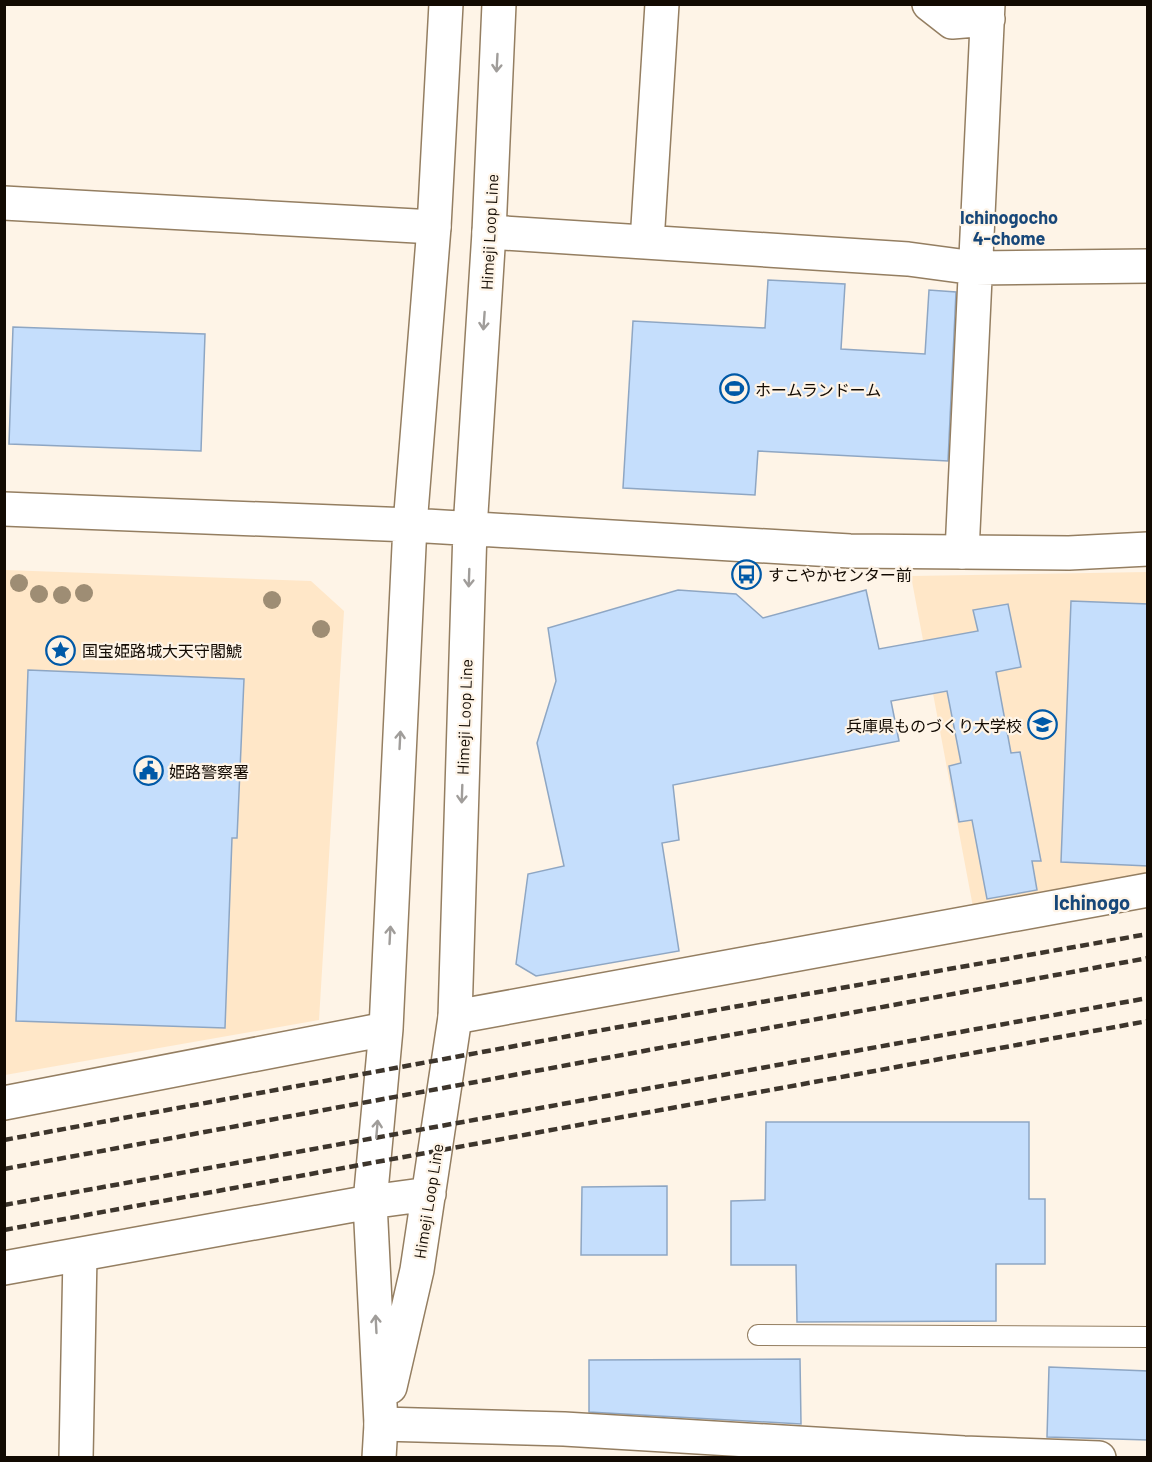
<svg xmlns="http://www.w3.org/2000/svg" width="1152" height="1462" font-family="Barlow,'Noto Sans JP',sans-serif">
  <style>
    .built { fill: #ffe7c8 }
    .building { fill: #c5defc; stroke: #8ea6c3; stroke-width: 1.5 }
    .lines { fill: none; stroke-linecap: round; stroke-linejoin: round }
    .lane-casing { stroke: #947e61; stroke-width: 22 }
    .street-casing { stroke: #947e61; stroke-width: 36 }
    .secondary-casing { stroke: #947e61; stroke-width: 36 }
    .lane { stroke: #fff; stroke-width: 20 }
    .street { stroke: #fff; stroke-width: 33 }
    .secondary { stroke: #fff; stroke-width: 33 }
    .rail { stroke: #3d352c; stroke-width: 4.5; stroke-dasharray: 9 4.5; stroke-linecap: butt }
    .tree { fill: #9e8d74 }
    .oneway { stroke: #a09d9a }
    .labels { text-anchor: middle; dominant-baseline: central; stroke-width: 4.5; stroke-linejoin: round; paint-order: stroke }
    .street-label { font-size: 16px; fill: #120a02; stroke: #fef4e7 }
    .poi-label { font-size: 16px; fill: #120a02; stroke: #fef4e7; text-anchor: start }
    .neighbourhood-label { font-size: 18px; font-weight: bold; fill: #174779; stroke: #fef4e7 }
    .quarter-label { font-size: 20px; font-weight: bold; fill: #174779; stroke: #fef4e7 }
  </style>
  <rect width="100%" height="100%" fill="#fef4e7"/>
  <path class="built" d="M5 570 311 581 344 611 319 1020 5 1075Z
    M1147 572V875L973 907 911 576Z"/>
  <path class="building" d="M768 280 845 284 841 349 925 354 929 290 956 292 948 461 758 451 755 495 623 488 633 321 765 328Z
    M13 327 205 334 201 451 9 444Z
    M678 590 736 594 763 618 866 590 879 649 978 631 973 610 1008 604 1021 667 996 672 1011 753 1020 752 1041 861H1032L1037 890 987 899 972 820 959 822 949 766 961 763 947 691 891 701 899 741 673 785 679 840 662 843 679 951 536 976 516 964 528 874 564 866 537 743 556 681 548 628Z
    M1071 601 1148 604V866L1061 862Z
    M28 670 244 679 237 838H232L225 1028 16 1021Z
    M766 1122H1029V1199H1045V1264H996V1321L797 1322 796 1265H731V1201L765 1200Z
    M667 1186V1255H581L582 1187Z
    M800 1359 801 1424 589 1412V1360Z
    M1049 1367 1148 1371V1440L1047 1437Z"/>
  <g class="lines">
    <defs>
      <path id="lane" d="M758 1335 1148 1337"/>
      <path id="street" d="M929 4 952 22 988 19
        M4 203 434 227
        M489 232 908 259 975 268 1148 266
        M647 242 662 4
        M962 552 988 4
        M455 1017 1148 890
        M381 1424 564 1429 964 1453 1099 1458
        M76 1458 80 1255"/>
      <path id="secondary" d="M4 509 410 525 850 551 1069 553 1148 549
        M4 1103 386 1029
        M4 1268 370 1202 429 1194
        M390 1387 417 1270 455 1017 470 529 489 232 499 4
        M379 1458 381 1424 370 1202 386 1029 410 525 434 227 446 4"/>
    </defs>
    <use href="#lane" class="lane-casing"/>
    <use href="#street" class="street-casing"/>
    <use href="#secondary" class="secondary-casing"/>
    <use href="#lane" class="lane"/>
    <use href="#street" class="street"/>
    <use href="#secondary" class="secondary"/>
    <path class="rail" d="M4 1140 591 1032 1148 934
      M4 1169 1148 958
      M4 1205 1148 998
      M4 1230 1148 1021"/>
  </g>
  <g class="tree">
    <circle cx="19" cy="583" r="9"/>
    <circle cx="84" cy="593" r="9"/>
    <circle cx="39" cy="594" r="9"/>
    <circle cx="62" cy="595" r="9"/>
    <circle cx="272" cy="600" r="9"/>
    <circle cx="321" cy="629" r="9"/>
  </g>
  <defs><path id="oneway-shaft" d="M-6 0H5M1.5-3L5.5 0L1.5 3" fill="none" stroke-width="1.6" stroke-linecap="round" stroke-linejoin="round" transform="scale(1.5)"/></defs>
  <g class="oneway">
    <use href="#oneway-shaft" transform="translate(497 63) rotate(93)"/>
    <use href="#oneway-shaft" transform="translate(484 321) rotate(94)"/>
    <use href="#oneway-shaft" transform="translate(469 578) rotate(92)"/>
    <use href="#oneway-shaft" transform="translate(400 740) rotate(-87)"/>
    <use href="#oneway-shaft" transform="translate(462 794) rotate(92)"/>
    <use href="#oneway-shaft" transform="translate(390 935) rotate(-87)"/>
    <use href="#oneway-shaft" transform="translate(377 1129) rotate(-85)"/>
    <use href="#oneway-shaft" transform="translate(376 1324) rotate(-93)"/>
  </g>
  <defs>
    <symbol id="stadium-ring" viewBox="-11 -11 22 22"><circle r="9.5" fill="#fef4e7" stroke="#0059a7" stroke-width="1.5"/><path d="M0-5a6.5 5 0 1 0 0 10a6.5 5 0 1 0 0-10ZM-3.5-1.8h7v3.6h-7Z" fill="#0059a7"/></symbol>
    <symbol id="bus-ring" viewBox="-11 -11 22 22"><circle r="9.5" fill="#fef4e7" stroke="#0059a7" stroke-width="1.5"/><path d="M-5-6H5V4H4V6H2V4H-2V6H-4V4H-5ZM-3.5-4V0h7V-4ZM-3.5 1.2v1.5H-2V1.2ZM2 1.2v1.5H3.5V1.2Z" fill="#0059a7"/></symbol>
    <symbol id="sight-ring" viewBox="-11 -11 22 22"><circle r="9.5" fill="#fef4e7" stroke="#0059a7" stroke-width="1.5"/><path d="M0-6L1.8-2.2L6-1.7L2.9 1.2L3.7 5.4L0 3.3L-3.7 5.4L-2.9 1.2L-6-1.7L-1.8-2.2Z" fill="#0059a7"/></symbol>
    <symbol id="university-ring" viewBox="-11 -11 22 22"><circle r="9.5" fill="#fef4e7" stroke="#0059a7" stroke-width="1.5"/><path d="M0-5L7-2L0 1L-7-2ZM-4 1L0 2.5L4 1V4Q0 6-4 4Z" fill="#0059a7"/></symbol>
    <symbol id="civic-ring" viewBox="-11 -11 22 22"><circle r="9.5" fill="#fef4e7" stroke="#0059a7" stroke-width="1.5"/><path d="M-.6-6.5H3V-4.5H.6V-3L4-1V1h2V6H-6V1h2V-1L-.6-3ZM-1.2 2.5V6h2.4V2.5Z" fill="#0059a7"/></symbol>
  </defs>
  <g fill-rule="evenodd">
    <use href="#stadium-ring" x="718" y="372" width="33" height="33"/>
    <use href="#bus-ring" x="730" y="558" width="33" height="33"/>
    <use href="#sight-ring" x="44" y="634" width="33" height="33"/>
    <use href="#university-ring" x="1026" y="708" width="33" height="33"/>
    <use href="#civic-ring" x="132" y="754" width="33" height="33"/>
  </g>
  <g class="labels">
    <g class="street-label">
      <text transform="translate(489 232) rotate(-87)">Himeji Loop Line</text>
      <text transform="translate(464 717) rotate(-88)">Himeji Loop Line</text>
      <text transform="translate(428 1201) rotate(-81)">Himeji Loop Line</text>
    </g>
    <g class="poi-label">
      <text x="755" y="389">ホームランドーム</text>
      <text x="768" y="574">すこやかセンター前</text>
      <text x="82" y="650">国宝姫路城大天守閣鯱</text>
      <text x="1022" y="725" text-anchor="end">兵庫県ものづくり大学校</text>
      <text x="169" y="771">姫路警察署</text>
    </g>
    <g class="neighbourhood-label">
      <text x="1009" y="217">Ichinogocho<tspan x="1009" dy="21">4-chome</tspan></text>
    </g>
    <g class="quarter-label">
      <text x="1092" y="902">Ichinogo</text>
    </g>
  </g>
  <rect width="1152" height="1462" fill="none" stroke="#120a02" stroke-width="12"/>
</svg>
